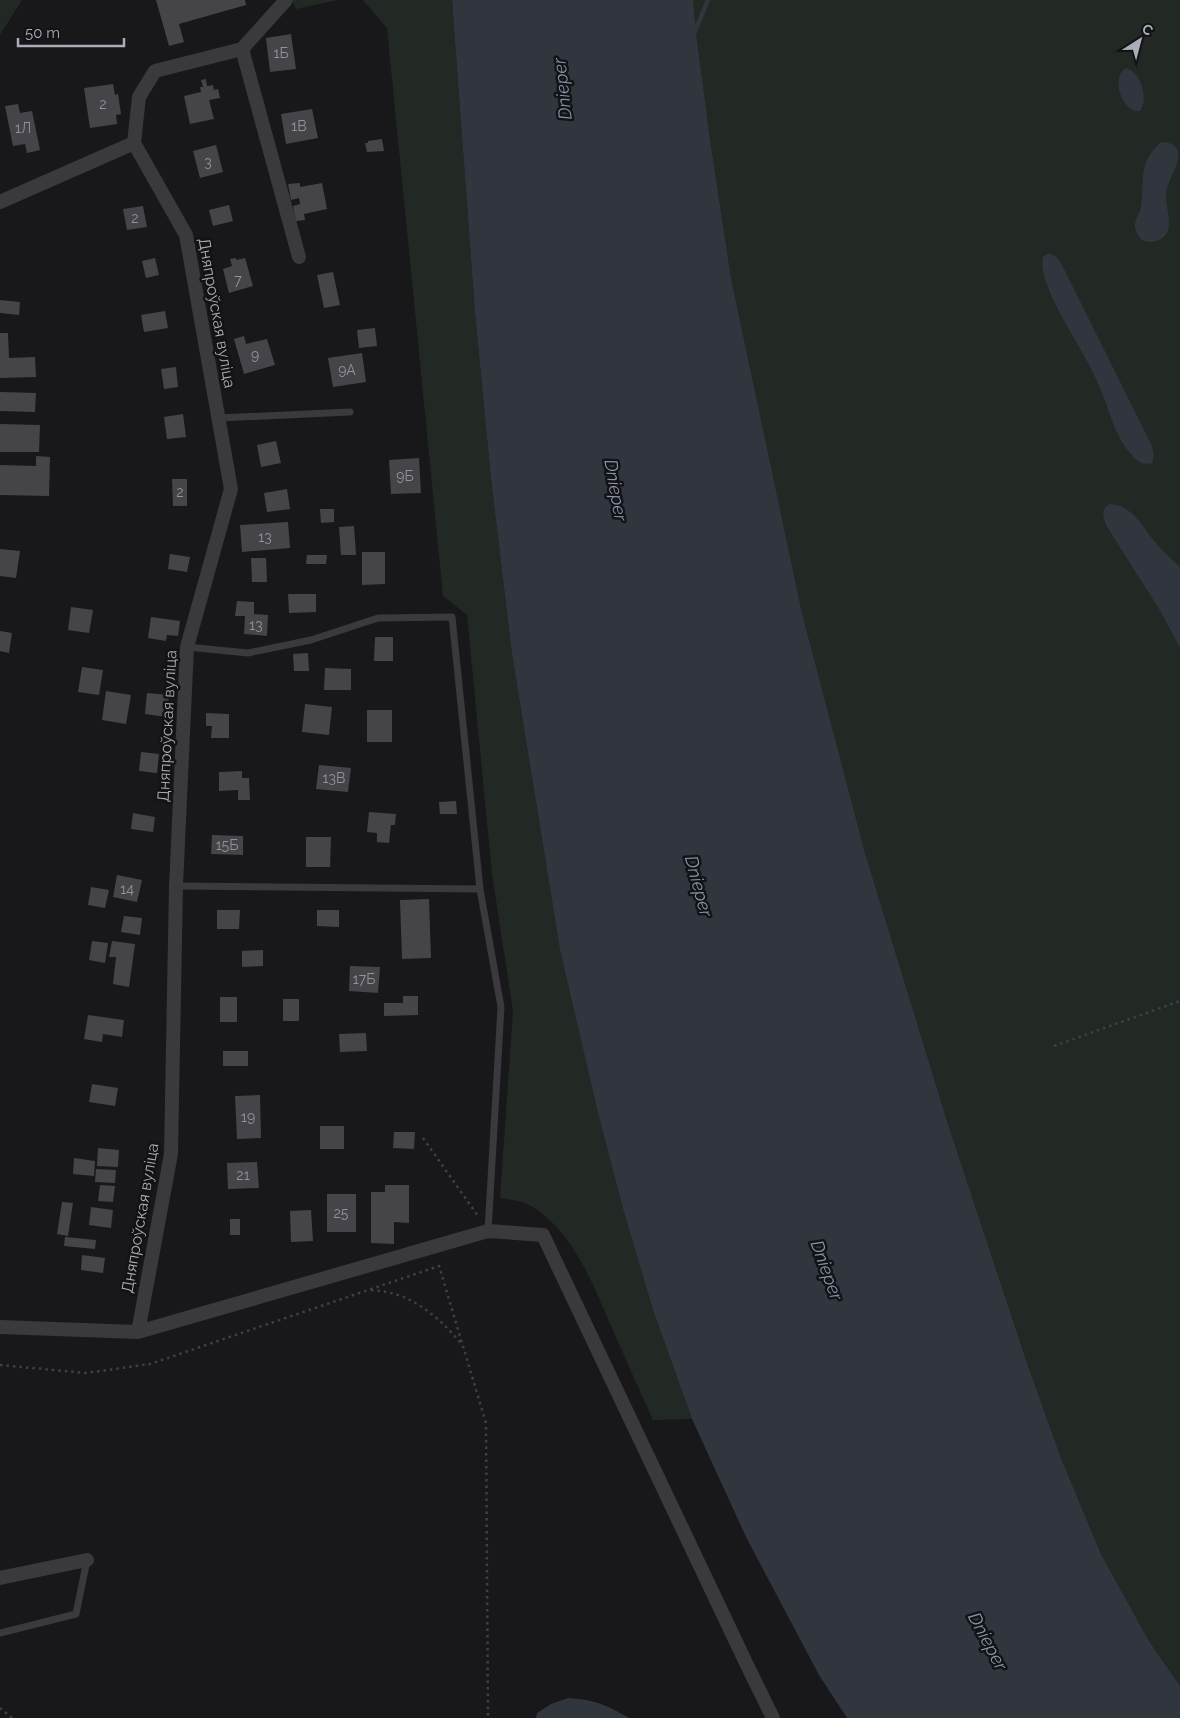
<svg xmlns="http://www.w3.org/2000/svg" width="1180" height="1718" font-family="Raleway,sans-serif">
  <style>
    .green { fill: #222924 }
    .water { fill: #31363e }
    .lines { fill: none; stroke-linecap: round; stroke-linejoin: round }
    .stream { stroke: #31363e; stroke-width: 4.5 }
    .building { fill: #454549 }
    .path { stroke: #3f4045; stroke-width: 2.5; stroke-dasharray: 2.5 4; stroke-linecap: butt }
    .lane { stroke: #39393e; stroke-width: 7 }
    .street { stroke: #39393e; stroke-width: 14 }
    .labels { text-anchor: middle; dominant-baseline: central; stroke-width: 5; stroke-linejoin: round; paint-order: stroke }
    .number-label { font-size: 14px; fill: #92939c }
    .street-label { font-size: 16px; fill: #abadb8; stroke: #131214 }
    .water-label { font-size: 18px; font-style: italic; fill: #8695af; stroke: #131214 }
  </style>
  <rect width="100%" height="100%" fill="#181719"/>
  <path class="green" d="M0 0H22L0 35Z
    M292 0H338L296 9Z
    M363 0H452L475 313 491 479 512 654 560 950 597 1109 623 1209 653 1310 692 1419 653 1420C639 1389 625 1358 611 1326 593 1285 577 1240 539 1211 528 1202 514 1200 500 1198L513 1011 492 874 467 615 443 596 387 28Z
    M693 0H1180V1686L1149 1641 1101 1554 1061 1458 1027 1363 947 1121 865 853 802 613 731 278 710 139 696 32Z"/>
  <path class="water" d="M452 0H693L696 32 710 139 731 278 802 613 865 853 947 1121 1027 1363 1061 1458 1101 1554 1149 1641 1180 1686V1718H847L819 1675 747 1539 692 1419 653 1310 623 1209 597 1109 560 950 512 654 491 479 475 313Z
    M1126 68C1141 72 1149 99 1140 111 1122 113 1110 77 1126 68Z
    M1166 142C1172 144 1175 145 1178 151 1180 167 1168 178 1166 193 1165 209 1178 235 1156 241 1151 243 1146 242 1141 239 1138 236 1135 230 1135 225 1135 219 1140 213 1141 207 1144 191 1140 173 1148 158 1151 152 1156 147 1160 143Z
    M1047 254C1054 254 1057 257 1061 263L1149 440C1153 448 1155 454 1152 463 1142 466 1136 460 1130 453 1114 435 1109 407 1099 386 1093 372 1086 358 1078 345 1067 324 1038 281 1043 257Z
    M1109 504C1133 505 1141 526 1155 542 1162 551 1172 559 1180 567V648L1161 612 1106 525C1103 516 1101 510 1109 504Z
    M568 1698C595 1700 605 1704 629 1718H536L537 1713 551 1704Z"/>
  <g class="lines">
    <path class="stream" d="M693 36 708 0"/>
  </g>
  <path class="building" d="M156 0H245L246 5 179 24 184 42 169 46Z
    M291 34 296 69 270 72 266 38Z
    M206 79 207 86 213 85 214 90 218 89 220 98 209 100 214 119 190 124 184 96 201 92 200 87H203L201 80Z
    M113 84 115 95 118 94 121 114 116 115 117 124 90 128 84 88Z
    M18 104 20 113 32 111 40 150 27 153 25 144 13 146 5 106Z
    M312 109 318 138 286 144 281 114Z
    M382 139 384 151 367 152 365 143H368V141Z
    M216 145 223 172 200 178 193 151Z
    M300 183V187L322 183 327 209 304 214 305 220 296 221 293 206 300 204 299 198 291 200 288 184Z
    M229 205 233 221 213 226 209 210Z
    M143 206 147 227 127 230 123 209Z
    M155 258 159 275 146 278 142 261Z
    M236 258V260L245 258 253 286 229 293 223 269 232 266 230 259Z
    M333 272 340 305 324 308 317 275Z
    M0 300 20 302 19 315 0 313Z
    M165 311 168 328 144 332 141 315Z
    M375 328 377 346 359 348 357 330Z
    M0 333H8L9 358 35 357 36 377 0 378Z
    M244 336 246 344 267 339 275 365 244 374 234 339Z
    M362 353 366 382 333 387 328 358Z
    M176 367 178 387 164 389 161 369Z
    M0 392 36 393 35 412 0 411Z
    M183 414 186 437 167 439 164 417Z
    M0 424 40 425 39 452H0Z
    M276 441 281 463 261 467 257 445Z
    M36 456 50 457 49 496 0 495V465L36 466Z
    M419 458 421 493 391 494 389 460Z
    M172 479H187V506H173Z
    M287 489 290 509 267 512 264 493Z
    M320 509H334V522L321 523Z
    M288 522 290 548 242 552 240 525Z
    M354 526 356 555H341L339 527Z
    M0 549 20 551 16 578 0 576Z
    M362 552H385V584L362 585Z
    M170 554 190 557 187 572 168 569Z
    M307 555H327L326 564H306Z
    M251 558H266L267 582H252Z
    M288 594H316V612L289 613Z
    M237 601 254 602V614L268 615 267 636 244 634 245 616H235Z
    M71 607 93 610 89 633 68 630Z
    M151 617 180 621 178 636 167 635 166 641 148 638Z
    M0 631 12 633 9 653 0 651Z
    M375 637H393V661H374Z
    M308 653 309 671H294L293 654Z
    M82 667 103 670 99 695 78 692Z
    M325 668 351 669V690H324Z
    M106 691 131 695 126 724 102 720Z
    M147 693 169 695 167 717 145 714Z
    M305 704 332 707 329 735 302 732Z
    M367 710H392V742H367Z
    M206 713 229 714V738H211L212 726H206Z
    M141 752 159 754 157 773 139 771Z
    M319 765 351 768 348 792 316 789Z
    M242 771V778H249L250 800H238V790L219 791V772Z
    M456 801 457 814H440L439 802Z
    M369 812 396 814 395 825H391L389 843 377 842V833L367 832Z
    M133 813 155 817 153 832 131 829Z
    M212 835 243 836V855L211 854Z
    M306 837H331L330 867H306Z
    M117 875 142 880 137 902 113 897Z
    M91 887 109 890 105 908 88 905Z
    M429 899 431 958 402 959 400 900Z
    M217 910H240L239 929H217Z
    M317 910H339V927L317 926Z
    M124 916 142 918 140 935 121 932Z
    M92 941 108 943 105 963 89 960Z
    M112 941 135 944 129 987 113 984 116 957H109Z
    M263 950V966L242 967V951Z
    M350 966 380 967 378 993 349 991Z
    M403 996H418V1015L384 1016V1003H403Z
    M220 997H237V1022H220Z
    M283 999H299V1021H283Z
    M88 1015 124 1020 122 1037 103 1034 102 1042 84 1039Z
    M366 1033 367 1051 340 1052 339 1034Z
    M223 1051H248V1066H223Z
    M92 1084 118 1088 115 1106 89 1102Z
    M260 1095 261 1138 237 1139 235 1096Z
    M320 1126H344V1149H320Z
    M394 1132H415L414 1149 393 1148Z
    M98 1148 119 1150 118 1167 97 1166Z
    M74 1158 95 1161 94 1176 73 1174Z
    M257 1162 259 1188 228 1189 227 1163Z
    M96 1169 116 1170 115 1183 95 1182Z
    M100 1185 115 1186 113 1202 98 1201Z
    M385 1185H409V1223L394 1222V1244L371 1243V1192H385Z
    M327 1194H356V1232H327Z
    M62 1202 73 1203 68 1236 57 1234Z
    M91 1207 113 1210 111 1228 89 1225Z
    M311 1210 313 1241 291 1242 290 1211Z
    M230 1219H240V1235H230Z
    M65 1237 96 1240 95 1249 64 1246Z
    M82 1255 105 1258 103 1273 81 1270Z"/>
  <g class="lines">
    <path class="path" d="M1054 1046 1180 1001
      M423 1138 478 1216
      M371 1290C378 1291 384 1291 391 1293 418 1299 445 1323 462 1345
      M0 1365 86 1373 150 1364 439 1266 486 1423 488 1718
      M0 1708 12 1718"/>
    <path class="lane" d="M219 418 350 412
      M176 886 480 889 452 617 378 618 311 640 248 653 187 647
      M480 889 501 1007 488 1231
      M0 1633 76 1614 87 1560"/>
    <path class="street" d="M242 49 299 257
      M242 49 286 0
      M134 143 186 235 231 489 187 647 176 886 171 1154 138 1332
      M134 143 139 97 155 71 242 49
      M0 202 134 143
      M0 1327 138 1332 488 1231 543 1235 747 1665 773 1718
      M0 1578 87 1560"/>
  </g>
  <g class="labels">
    <g class="number-label">
      <text x="281" y="53">1Б</text>
      <text x="103" y="104">2</text>
      <text x="299" y="126">1В</text>
      <text x="23" y="128">1Л</text>
      <text x="208" y="162">3</text>
      <text x="135" y="218">2</text>
      <text x="238" y="280">7</text>
      <text x="255" y="355">9</text>
      <text x="347" y="370">9А</text>
      <text x="405" y="476">9Б</text>
      <text x="180" y="492">2</text>
      <text x="265" y="537">13</text>
      <text x="256" y="625">13</text>
      <text x="334" y="778">13В</text>
      <text x="227" y="845">15Б</text>
      <text x="127" y="889">14</text>
      <text x="364" y="979">17Б</text>
      <text x="248" y="1117">19</text>
      <text x="243" y="1175">21</text>
      <text x="341" y="1213">25</text>
    </g>
    <g class="street-label">
      <text transform="translate(217 313) rotate(80)">Дняпроўская вуліца</text>
      <text transform="translate(167 726) rotate(-87)">Дняпроўская вуліца</text>
      <text transform="translate(140 1218) rotate(-80)">Дняпроўская вуліца</text>
    </g>
    <g class="water-label">
      <text transform="translate(562 89) rotate(-96)">Dnieper</text>
      <text transform="translate(616 490) rotate(80)">Dnieper</text>
      <text transform="translate(699 886) rotate(75)">Dnieper</text>
      <text transform="translate(827 1270) rotate(70)">Dnieper</text>
      <text transform="translate(988 1641) rotate(62)">Dnieper</text>
    </g>
  </g>
  <g transform="translate(1140 40) rotate(36)" stroke="#131214" stroke-width="4" paint-order="stroke">
  <path d="M0-4L9 19L0 12L-9 19Z" fill="#abadb8"/>
  <text y="-8" font-size="14" font-weight="bold" text-anchor="middle" fill="#abadb8">С</text>
  </g>
  <path d="M18 38v8h106v-8" fill="none" stroke="#abadb8" stroke-width="2.5"/>
  <text x="25" y="38" font-size="15" fill="#abadb8" stroke="#131214" stroke-width="4" paint-order="stroke">50 m</text>
</svg>
